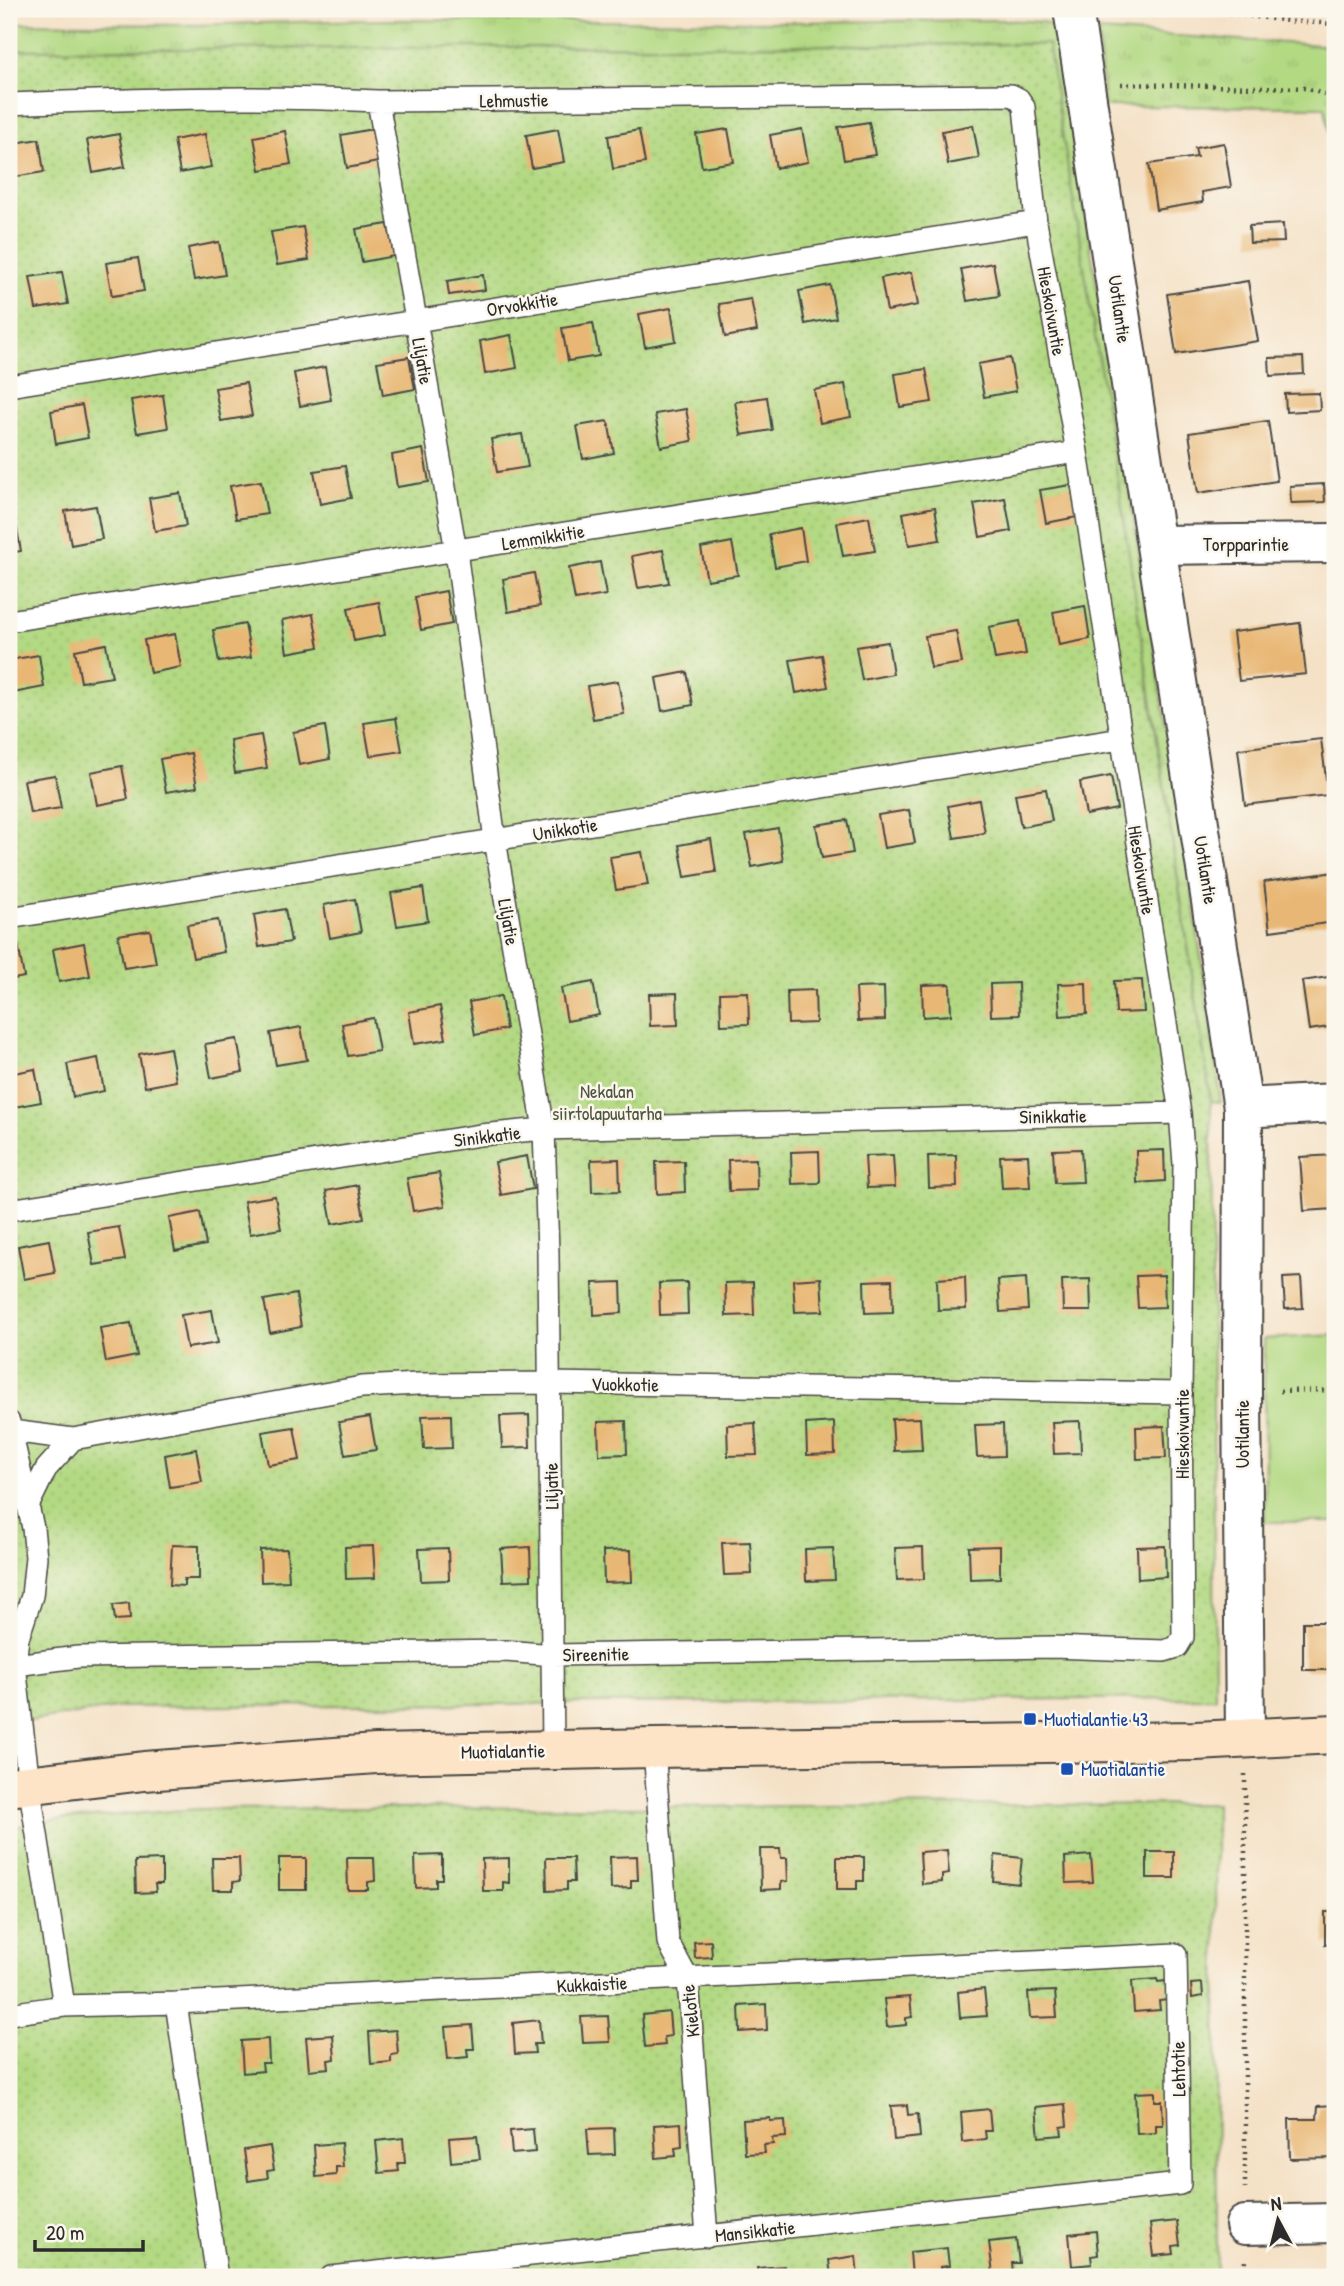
<svg xmlns="http://www.w3.org/2000/svg" width="1344" height="2286" font-family="'Patrick Hand',sans-serif">
  <style>
    .grass { fill: url(#grass-tufts); stroke: #6f8257; stroke-width: 2 }
    .park { fill: #b3d983; stroke: #6f8257; stroke-width: 2 }
    .garden { fill: url(#garden-dots); stroke: #6f8257; stroke-width: 2 }
    .building { fill: #e8b774 }
    .lines { fill: none; stroke-linecap: round; stroke-linejoin: round }
    .lane-casing { stroke: #494642; stroke-width: 24 }
    .street-casing { stroke: #494642; stroke-width: 42 }
    .secondary-casing { stroke: #494642; stroke-width: 42 }
    .path { stroke: #494642; stroke-width: 4.5; stroke-dasharray: 2 5; stroke-linecap: butt }
    .lane { stroke: #fff; stroke-width: 21 }
    .street { stroke: #fff; stroke-width: 38 }
    .secondary { stroke: #fee4c6; stroke-width: 38 }
    .transit-dot { fill: #1a4fb4; stroke: #fbf7ec; stroke-width: 2.5 }
    .labels { text-anchor: middle; dominant-baseline: central; stroke-width: 5; stroke-linejoin: round; paint-order: stroke }
    .street-label { font-size: 19px; fill: #2b2b2b; stroke: #fbf7ec }
    .park-label { font-size: 19px; fill: #4d5641; stroke: #fbf7ec }
    .transit-label { font-size: 19px; fill: #164399; stroke: #fbf7ec; text-anchor: start }
  </style>
  <defs>
    <pattern id="grass-tufts" width="24" height="20" patternUnits="userSpaceOnUse" patternTransform="scale(1.75)"><rect width="24" height="20" fill="#b3d983"/><path d="M3 7l-1-3M5 7V3M7 7l1-3M15 17l-1-3M17 17v-4M19 17l1-3" fill="none" stroke="#9aba71"/></pattern>
    <pattern id="garden-dots" width="8" height="8" patternUnits="userSpaceOnUse" patternTransform="scale(1.75)"><rect width="8" height="8" fill="#b3d983"/><path d="M2 2h.1M6 6h.1" fill="none" stroke="#9aba71" stroke-width="1.8" stroke-linecap="round"/></pattern>
  </defs>
  <rect width="100%" height="100%" fill="#fbf7ec"/>
  <filter id="ink" filterUnits="userSpaceOnUse"><feTurbulence type="fractalNoise" baseFrequency=".0143" numOctaves="2"/><feDisplacementMap in="SourceGraphic" scale="14" xChannelSelector="R" yChannelSelector="G"/><feConvolveMatrix kernelMatrix="1 2 1 2 8 2 1 2 1" color-interpolation-filters="sRGB"/></filter>
  <filter id="wash" filterUnits="userSpaceOnUse"><feTurbulence type="fractalNoise" baseFrequency=".00686" numOctaves="4" result="noise"/><feDisplacementMap in="SourceGraphic" scale="28" xChannelSelector="R" yChannelSelector="G"/><feGaussianBlur stdDeviation="1.57" result="paint"/><feColorMatrix in="noise" values="0 0 0 0 0 0 0 0 0 0 0 0 0 0 0 0 0 1.4 0 .05"/><feComposite in="paint" operator="in"/></filter>
  <g filter="url(#wash)">
    <rect width="100%" height="100%" fill="#f4e1c6"/>
    <path class="grass" d="M367 20 783 22 1006 20 1043 22 1053 27 1058 42 1187 856 1221 1102 1211 1101 1153 711 1048 44 9 50V23L185 25Z
      M1098 31 1335 46V175L1325 107 1104 106Z"/>
    <path class="park" d="M1335 1335V1522H1265L1264 1339Z"/>
    <path class="garden" d="M1048 44 1114 454 1211 1101 1215 1698 122 1707 9 1724V50Z
      M1216 1804 1217 2277H9V1828L52 1820 198 1809Z"/>
    <g id="blocks">
      <path class="building" d="M869 122 875 155 844 160 838 127Z
        M973 125 979 158 948 164 942 131Z
        M372 129 378 162 347 168 341 135Z
        M558 129 564 162 532 168 526 135Z
        M728 129 734 162 702 167 696 134Z
        M802 129 808 162 776 168 770 135Z
        M639 130 645 163 613 169 608 136Z
        M285 131 291 164 260 170 254 137Z
        M119 134 125 167 93 173 87 140Z
        M205 134 211 167 180 173 174 140Z
        M39 139 44 172 13 177 9 144Z
        M1224 143 1231 187 1202 192 1203 202 1156 210 1149 164 1197 157 1195 148Z
        M388 224 394 256 362 262 356 229Z
        M1283 224 1284 242 1250 243 1249 226Z
        M303 227 309 260 277 265 271 232Z
        M219 242 225 275 194 280 188 248Z
        M138 258 144 291 112 296 106 263Z
        M993 263 999 296 967 301 961 269Z
        M62 272 68 304 36 309 30 277Z
        M912 272 918 305 887 311 881 278Z
        M483 275 485 290 449 295 447 281Z
        M1248 281 1258 341 1176 354 1167 294Z
        M830 285 836 318 805 324 799 291Z
        M751 299 757 331 725 337 719 304Z
        M671 308 676 341 645 347 639 314Z
        M593 323 599 356 568 361 562 328Z
        M511 335 517 368 485 374 480 341Z
        M409 357 415 389 383 395 377 362Z
        M1303 357 1304 374 1270 376 1269 358Z
        M1010 358 1016 391 984 397 978 364Z
        M325 367 331 400 300 406 294 373Z
        M926 369 932 402 900 407 895 374Z
        M246 383 252 416 221 421 215 388Z
        M845 384 851 417 820 423 814 390Z
        M1319 393 1320 410 1286 412 1285 394Z
        M163 395 168 428 137 433 131 400Z
        M767 397 772 430 741 435 735 402Z
        M82 405 88 438 56 444 51 411Z
        M686 409 692 441 661 447 655 414Z
        M608 421 614 453 583 459 577 426Z
        M1268 421 1277 481 1198 493 1189 433Z
        M522 434 528 467 497 472 491 439Z
        M423 449 429 482 397 487 392 455Z
        M345 466 351 498 320 504 314 471Z
        M261 481 267 514 236 519 230 486Z
        M1324 484 1325 502 1291 503 1290 486Z
        M1071 485 1077 517 1046 523 1040 490Z
        M180 493 186 526 155 531 149 498Z
        M1005 498 1011 531 980 537 974 504Z
        M96 506 102 539 71 545 65 511Z
        M935 507 940 540 909 545 903 513Z
        M869 517 875 551 843 556 837 523Z
        M15 518 21 551 9 553V519Z
        M801 528 806 561 775 567 769 534Z
        M732 542 738 575 707 580 701 548Z
        M663 550 669 583 638 588 632 556Z
        M600 562 606 595 575 600 569 568Z
        M534 573 540 606 508 612 503 579Z
        M446 591 452 624 421 630 415 597Z
        M379 602 385 635 354 641 348 608Z
        M1085 606 1090 639 1059 645 1053 612Z
        M313 614 319 647 287 653 282 620Z
        M1020 621 1026 654 995 659 989 627Z
        M1300 623 1306 674 1239 681 1233 632Z
        M245 624 251 657 219 662 213 630Z
        M956 631 962 663 931 668 925 636Z
        M175 634 181 667 150 673 144 640Z
        M888 642 893 674 862 680 856 647Z
        M106 644 112 677 81 682 75 650Z
        M39 655 44 687 13 693 9 660Z
        M822 655 828 687 796 693 790 660Z
        M687 672 693 705 662 711 656 678Z
        M618 681 624 714 593 719 587 686Z
        M396 718 402 751 370 756 364 723Z
        M325 726 330 759 299 765 293 732Z
        M261 735 267 768 235 773 230 740Z
        M1321 739 1328 795 1245 805 1238 749Z
        M191 753 197 787 166 792 160 759Z
        M122 766 128 799 97 805 91 772Z
        M55 775 61 808 30 813 24 780Z
        M1111 776 1117 809 1086 815 1080 782Z
        M1046 789 1052 821 1021 827 1015 794Z
        M979 800 985 833 954 838 948 806Z
        M909 810 915 843 884 848 878 815Z
        M847 820 853 853 822 858 816 825Z
        M778 828 783 861 752 867 746 834Z
        M711 839 716 872 685 877 679 845Z
        M642 852 648 885 616 890 610 857Z
        M1335 872V922L1270 931 1264 882Z
        M423 888 428 921 397 926 391 893Z
        M355 899 361 932 330 938 324 905Z
        M285 909 291 942 259 947 254 915Z
        M218 920 224 952 193 958 187 925Z
        M150 930 156 963 124 968 118 935Z
        M84 943 90 976 59 982 53 949Z
        M18 944 24 977 9 980V946Z
        M1335 976V1026L1309 1030 1302 981Z
        M1142 980 1144 1012 1116 1013 1114 981Z
        M593 982 599 1015 567 1021 561 988Z
        M1018 983 1019 1015 991 1016 990 984Z
        M1086 983 1087 1014 1060 1016 1058 984Z
        M950 984 951 1015 923 1017 922 985Z
        M884 987 885 1020 858 1021 856 988Z
        M815 990 816 1023 788 1024 787 991Z
        M748 992 749 1024 721 1025 720 993Z
        M677 993 678 1025 650 1026 649 994Z
        M501 996 506 1029 475 1035 469 1002Z
        M440 1006 446 1039 414 1044 409 1012Z
        M373 1018 379 1051 348 1056 342 1024Z
        M301 1027 307 1060 276 1065 270 1033Z
        M237 1039 243 1072 211 1078 205 1044Z
        M170 1048 176 1081 145 1087 139 1054Z
        M98 1058 104 1091 73 1097 67 1064Z
        M35 1069 41 1102 9 1108V1074Z
        M1081 1149 1083 1182 1055 1183 1053 1150Z
        M1164 1150 1165 1181 1137 1183 1136 1151Z
        M819 1151 820 1183 792 1184 791 1152Z
        M893 1155 895 1187 867 1188 865 1156Z
        M956 1155 957 1187 929 1188 928 1156Z
        M1028 1155 1030 1187 1002 1188 1000 1156Z
        M1335 1155V1209L1304 1211 1300 1157Z
        M527 1156 533 1189 501 1195 495 1162Z
        M619 1159 620 1191 592 1192 591 1160Z
        M756 1159 757 1190 729 1191 728 1160Z
        M684 1161 685 1192 657 1194 656 1162Z
        M439 1173 445 1206 413 1211 407 1178Z
        M358 1185 364 1218 332 1224 326 1191Z
        M275 1196 281 1229 250 1234 244 1201Z
        M200 1212 206 1245 175 1251 169 1218Z
        M119 1227 125 1260 94 1265 88 1232Z
        M49 1240 55 1273 24 1279 18 1246Z
        M1164 1275 1165 1307 1138 1308 1136 1276Z
        M965 1277 966 1309 938 1310 937 1279Z
        M1301 1277 1303 1308 1285 1309 1283 1278Z
        M821 1278 823 1311 795 1312 793 1280Z
        M1026 1278 1028 1310 1000 1312 998 1280Z
        M1090 1279 1091 1311H1063L1062 1280Z
        M892 1280 893 1312 865 1313 864 1281Z
        M621 1282 622 1313 594 1315 593 1283Z
        M687 1282 688 1314 660 1315 659 1283Z
        M753 1282 754 1315 726 1316 725 1283Z
        M296 1294 301 1327 270 1333 264 1300Z
        M212 1310 218 1343 187 1348 181 1315Z
        M131 1323 137 1356 106 1362 100 1328Z
        M451 1415 452 1448 424 1449 422 1416Z
        M529 1415 530 1447 502 1448 500 1416Z
        M370 1417 376 1450 345 1455 339 1422Z
        M920 1418 922 1450 894 1451 892 1419Z
        M626 1421 627 1454 599 1455 598 1422Z
        M1080 1421 1081 1453 1054 1454 1052 1422Z
        M834 1422 835 1454 807 1455 806 1424Z
        M755 1423 757 1455 728 1456 727 1425Z
        M1003 1424 1004 1456 977 1457 975 1425Z
        M1164 1426 1166 1458 1137 1459 1136 1427Z
        M294 1427 300 1460 268 1465 262 1432Z
        M196 1449 202 1482 170 1487 165 1455Z
        M750 1542 752 1574 724 1575 722 1543Z
        M172 1545 199 1546V1579H184V1586L170 1585Z
        M373 1546 375 1578 346 1579 345 1547Z
        M1000 1546V1578L970 1579 969 1547Z
        M1165 1546 1166 1577 1138 1579 1137 1547Z
        M530 1547 531 1580 503 1581 501 1549Z
        M923 1547 924 1579 897 1580 895 1548Z
        M448 1548 449 1580 421 1581 419 1549Z
        M833 1548 835 1580 806 1581 805 1549Z
        M287 1549 289 1581 261 1582 260 1550Z
        M631 1550 632 1582 604 1583 603 1551Z
        M129 1603 130 1619 115 1620 113 1605Z
        M1303 1622H1335V1679H1329V1670H1303Z
        M760 1849H780L781 1858H787L788 1881 781 1882V1889L761 1890Z
        M947 1850 949 1874 942 1875V1882L922 1884 920 1852Z
        M1147 1852H1174V1878H1147Z
        M442 1855V1879H436V1887L416 1888 415 1856Z
        M995 1855 1022 1858 1019 1884 993 1881Z
        M1091 1855 1093 1882 1066 1883 1065 1857Z
        M637 1856 638 1880H631V1888L611 1889 610 1857Z
        M837 1857H864V1881H857V1889H837Z
        M212 1858H239L240 1881 233 1882V1890H213Z
        M279 1858H306V1890H279Z
        M347 1858H374L375 1881 368 1882V1890H348Z
        M509 1858V1883L503 1882V1891H483L482 1859Z
        M546 1858H573L574 1882H567V1890L547 1891Z
        M162 1860V1884H155L156 1892 136 1893 135 1861Z
        M13 1881 16 1905 9 1906V1882Z
        M1325 1912H1335V1942L1325 1944Z
        M711 1941 712 1957 695 1958 694 1942Z
        M1157 1979 1158 1982 1166 1981 1167 2000 1159 2001 1160 2010 1134 2012 1132 1981Z
        M1202 1983 1203 1996 1192 1998 1191 1984Z
        M984 1989 987 2016 960 2018 958 1992Z
        M1055 1991 1057 2017 1030 2018 1028 1992Z
        M910 1997 912 2017 906 2018V2025L887 2027 884 1999Z
        M766 2004 767 2030 740 2032 739 2006Z
        M669 2012 671 2036 664 2037 665 2045 645 2047 642 2015Z
        M608 2016 610 2042 583 2043 581 2017Z
        M539 2020 541 2044H534L535 2053 515 2054 513 2023Z
        M472 2025 474 2049H467L468 2057 448 2059 445 2027Z
        M396 2030 398 2054 391 2055V2062L371 2064 369 2032Z
        M333 2035 335 2059 328 2060 329 2068 309 2070 306 2037Z
        M268 2039 269 2063H262L263 2071 243 2073 241 2041Z
        M1155 2092V2101H1162L1163 2125H1156V2133L1137 2134 1135 2093Z
        M1065 2104 1067 2126 1061 2127 1062 2135 1039 2137 1036 2107Z
        M907 2105 908 2115 918 2114 920 2137 894 2140 891 2106Z
        M1335 2105V2158L1290 2159 1289 2119H1317L1318 2106Z
        M989 2109 991 2131H985L986 2139 963 2142 961 2112Z
        M770 2118V2121L785 2120 786 2137 772 2138 773 2144 764 2145 765 2153 745 2154 743 2120Z
        M681 2123 682 2147 675 2148 676 2156 656 2158 654 2125Z
        M614 2128 615 2154 589 2155 587 2129Z
        M533 2129 535 2152 512 2154 510 2131Z
        M477 2136 480 2159 451 2162 449 2138Z
        M403 2138 405 2163H398L399 2171 379 2173 376 2141Z
        M341 2143 343 2167H336V2175L316 2177 314 2145Z
        M270 2146 274 2170 267 2171 268 2178 248 2181 244 2150Z
        M1177 2221 1180 2245 1173 2246 1174 2254 1154 2256 1150 2224Z
        M1096 2231 1098 2255 1091 2256 1092 2264 1072 2266 1069 2234Z
        M1016 2239 1019 2263H1012L1013 2272 993 2274 989 2242Z
        M947 2248 949 2266 940 2267 941 2274 936 2275 937 2277H912L910 2252Z
        M856 2256 858 2277H831L829 2260Z
        M784 2266 785 2277H758L757 2268Z"/>
    </g>
  </g>
  <g filter="url(#ink)">
    <use href="#blocks" fill-opacity="0" stroke="#494642" stroke-width="2"/>
    <g class="lines">
      <defs>
        <path id="lane" d="M378 101 456 551 495 840 544 1129 548 1253 553 1750
          M9 104C132 99 255 95 378 101L1011 95 1019 99 1024 107 1036 222 1077 452 1180 1113 1184 1164 1181 1393 1183 1637 1177 1647 1164 1651 1052 1647 553 1655 506 1651 78 1657 15 1665
          M9 386 1036 222
          M9 621 1077 452
          M9 918 1121 739
          M9 1210 480 1135 544 1129 1180 1113
          M9 1422 33 1528 36 1557 32 1596 18 1638 15 1665 29 1784 64 2006
          M9 1435 11 1431 73 1439 46 1469 28 1506
          M73 1439 362 1387 418 1384 549 1383 1181 1393
          M654 1748 668 1942 688 1979 707 2237
          M176 2003 217 2277
          M9 2014 64 2006 176 2003 1176 1954 1180 2184 331 2277"/>
        <path id="street" d="M1073 9 1243 1108 1242 1392 1245 1738
          M1156 545 1335 543
          M1243 1108 1335 1103
          M1245 2225 1335 2223"/>
        <path id="secondary" d="M9 1787 144 1771 376 1754 654 1748 1196 1741 1335 1734"/>
      </defs>
      <use href="#lane" class="lane-casing"/>
      <use href="#street" class="street-casing"/>
      <use href="#secondary" class="secondary-casing"/>
      <path class="path" d="M1194 9 1288 21 1335 24
        M9 10 186 9
        M1121 84 1305 88 1335 98
        M1280 1391 1335 1390
        M1245 1774V2188
        M1244 2277 1245 2260"/>
      <use href="#lane" class="lane"/>
      <use href="#street" class="street"/>
      <use href="#secondary" class="secondary"/>
    </g>
  </g>
  <g class="transit-dot">
    <rect x="1023" y="1712" width="14" height="14" rx="3.5"/>
    <rect x="1060" y="1762" width="14" height="14" rx="3.5"/>
  </g>
  <g class="labels">
    <g class="street-label">
      <text transform="translate(514 100) rotate(-1)">Lehmustie</text>
      <text transform="translate(522 304) rotate(-9)">Orvokkitie</text>
      <text transform="translate(1120 309) rotate(82)">Uotilantie</text>
      <text transform="translate(1052 311) rotate(80)">Hieskoivuntie</text>
      <text transform="translate(423 361) rotate(80)">Liljatie</text>
      <text transform="translate(543 537) rotate(-9)">Lemmikkitie</text>
      <text x="1246" y="544">Torpparintie</text>
      <text transform="translate(565 829) rotate(-9)">Unikkotie</text>
      <text transform="translate(1142 870) rotate(81)">Hieskoivuntie</text>
      <text transform="translate(1206 870) rotate(81)">Uotilantie</text>
      <text transform="translate(509 922) rotate(80)">Liljatie</text>
      <text transform="translate(1053 1116) rotate(-1)">Sinikkatie</text>
      <text transform="translate(487 1136) rotate(-7)">Sinikkatie</text>
      <text transform="translate(625 1384) rotate(1)">Vuokkotie</text>
      <text transform="translate(1182 1434) rotate(-90)">Hieskoivuntie</text>
      <text transform="translate(1242 1434) rotate(-90)">Uotilantie</text>
      <text transform="translate(551 1486) rotate(-91)">Liljatie</text>
      <text transform="translate(596 1654) rotate(-1)">Sireenitie</text>
      <text transform="translate(503 1751) rotate(-1)">Muotialantie</text>
      <text transform="translate(592 1984) rotate(-3)">Kukkaistie</text>
      <text transform="translate(690 2011) rotate(-96)">Kielotie</text>
      <text transform="translate(1178 2069) rotate(-91)">Lehtotie</text>
      <text transform="translate(755 2231) rotate(-6)">Mansikkatie</text>
    </g>
    <g class="park-label">
      <text x="607" y="1091">Nekalan<tspan x="607" dy="22">siirtolapuutarha</tspan></text>
    </g>
    <g class="transit-label">
      <text x="1044" y="1719">Muotialantie 43</text>
      <text x="1081" y="1769">Muotialantie</text>
    </g>
  </g>
  <rect width="1344" height="2286" fill="none" stroke="#fbf7ec" stroke-width="35"/>
  <g transform="translate(1278 2220) rotate(353)" stroke="#fbf7ec" stroke-width="5" paint-order="stroke">
  <path d="M0-5L12 26L0 18L-12 26Z" fill="#2b2b2b"/>
  <text y="-10" font-size="19" font-weight="bold" text-anchor="middle" fill="#2b2b2b">N</text>
  </g>
  <path d="M35 2240v10h108v-10" fill="none" stroke="#2b2b2b" stroke-width="3.5"/>
  <text x="46" y="2240" font-size="21" fill="#2b2b2b" stroke="#fbf7ec" stroke-width="5" paint-order="stroke">20 m</text>
</svg>
